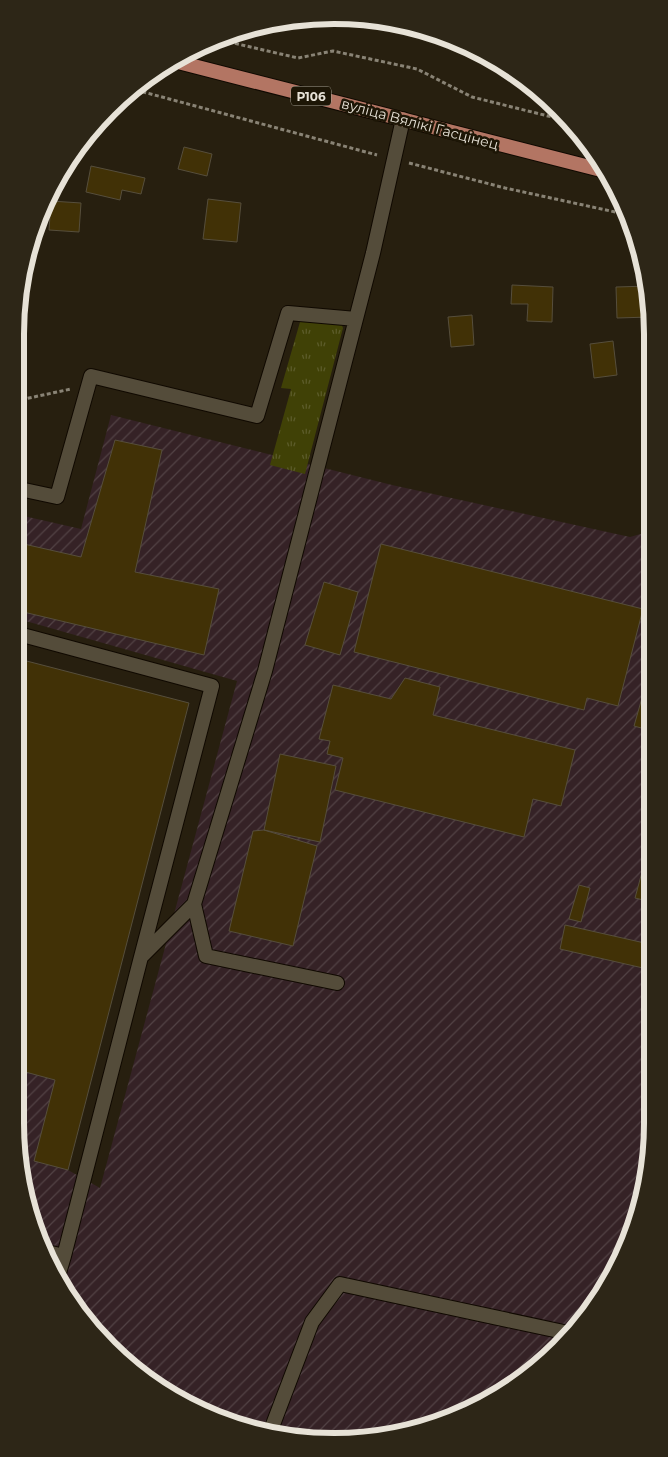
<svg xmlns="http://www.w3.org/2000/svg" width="668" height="1457" font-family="Montserrat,sans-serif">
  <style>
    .industrial { fill: url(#industrial-furrows) }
    .grass { fill: url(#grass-tufts) }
    .building { fill: #413106; stroke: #564e3c }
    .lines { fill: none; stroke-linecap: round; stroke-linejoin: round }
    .service-casing { stroke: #100900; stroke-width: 16 }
    .primary-casing { stroke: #100900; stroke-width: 16 }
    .path { stroke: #898375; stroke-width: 3; stroke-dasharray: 4 2.5; stroke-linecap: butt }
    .service { stroke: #544c3a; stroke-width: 14 }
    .primary { stroke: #b37563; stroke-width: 14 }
    .rail { stroke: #928b7e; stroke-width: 4; stroke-dasharray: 9 9; stroke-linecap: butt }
    .labels { text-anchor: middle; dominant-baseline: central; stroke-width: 5; stroke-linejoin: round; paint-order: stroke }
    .shield { fill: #1d1606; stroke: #aaa598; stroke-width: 1 }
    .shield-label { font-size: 12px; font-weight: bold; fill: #e7e2d7 }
    .street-label { font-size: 14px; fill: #e7e2d7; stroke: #1d1606 }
    .rim { fill: none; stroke: #e7e2d7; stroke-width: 6 }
  </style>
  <defs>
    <pattern id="industrial-furrows" width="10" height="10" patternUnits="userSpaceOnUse" patternTransform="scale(1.25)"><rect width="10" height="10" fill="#352226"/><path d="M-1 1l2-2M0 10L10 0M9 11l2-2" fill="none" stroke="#524245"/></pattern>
    <pattern id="grass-tufts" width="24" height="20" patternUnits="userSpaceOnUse" patternTransform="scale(1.25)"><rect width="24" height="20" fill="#404106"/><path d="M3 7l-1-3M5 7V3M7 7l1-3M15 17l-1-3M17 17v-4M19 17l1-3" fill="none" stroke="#5c5c2a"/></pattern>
  </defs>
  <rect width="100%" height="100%" fill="#271f0f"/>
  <path class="industrial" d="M111 415 392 485 630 537 651 531 653 1123 629 1245 574 1334 493 1399 376 1439 272 1436 175 1399 94 1333 32 1226 15 1123V662L68 1170 100 1188 237 681 15 618V514L81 529Z"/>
  <path class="grass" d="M319 318 341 323 343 328 305 474 270 465 291 389 281 388 300 322Z"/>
  <path class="building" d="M184 147 212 154 207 176 178 169Z
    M91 166 145 178 141 194 122 190 120 200 86 192Z
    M208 199 241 203 237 242 203 239Z
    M51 201 81 203 79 232 49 230Z
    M512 285 553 287 552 322 527 321 528 304H511Z
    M649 286 650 292V317L617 318 616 287Z
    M472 315 474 345 451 347 448 317Z
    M613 341 617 375 594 378 590 344Z
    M115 440 162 450 135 572 219 589 204 655 15 610V542L81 557Z
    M381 544 643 609 618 706 587 698 584 710 354 652Z
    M324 582 358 592 340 655 305 645Z
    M15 658 189 703 68 1170 34 1161 55 1080 18 1070 15 1083Z
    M651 666 652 731 634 726Z
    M405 678 440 687 433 715 575 750 561 806 533 799 524 837 335 790 343 758 327 754 330 741 319 739 333 685 391 699Z
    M280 754 336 766 320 842 264 830Z
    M264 830 317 846 293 946 229 931 253 831Z
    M649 846 652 847V902L635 898Z
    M579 885 590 888 581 922 569 919Z
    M565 925 649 944 643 968 560 949Z"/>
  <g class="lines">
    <defs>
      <path id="service" d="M15 488 57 497 91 376 257 416 288 313 356 319
        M15 633 212 686 141 957
        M337 983 206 956 194 904 265 671 373 253 403 119
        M47 1252 64 1256 141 957 194 904
        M59 1273 64 1256
        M269 1435 312 1322 340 1284 573 1334"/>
      <path id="primary" d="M178 62 605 171"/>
    </defs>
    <use href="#service" class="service-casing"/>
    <use href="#primary" class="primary-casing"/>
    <path class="path" d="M216 39 298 58 333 51 417 69 472 97 568 121
      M136 90 377 155
      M409 163 505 188 629 215
      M15 401 71 389"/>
    <use href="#service" class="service"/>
    <use href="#primary" class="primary"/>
    <path class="rail" d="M368 1439 372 1425"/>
  </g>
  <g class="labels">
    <rect class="shield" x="291" y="86.5" width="40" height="19" rx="4"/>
    <g class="shield-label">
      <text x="311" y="96">Р106</text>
    </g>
    <g class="street-label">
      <text transform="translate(420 124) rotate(15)">вуліца Вялікі Гасцінец</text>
    </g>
  </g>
  <path d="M0 0H668V1457H0ZM334 24H334A310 310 0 0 1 644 334V1123A310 310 0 0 1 334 1433H334A310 310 0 0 1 24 1123V334A310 310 0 0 1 334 24Z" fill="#2d2617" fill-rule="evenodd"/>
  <path class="rim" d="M334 24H334A310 310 0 0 1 644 334V1123A310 310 0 0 1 334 1433H334A310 310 0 0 1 24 1123V334A310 310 0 0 1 334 24Z"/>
</svg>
